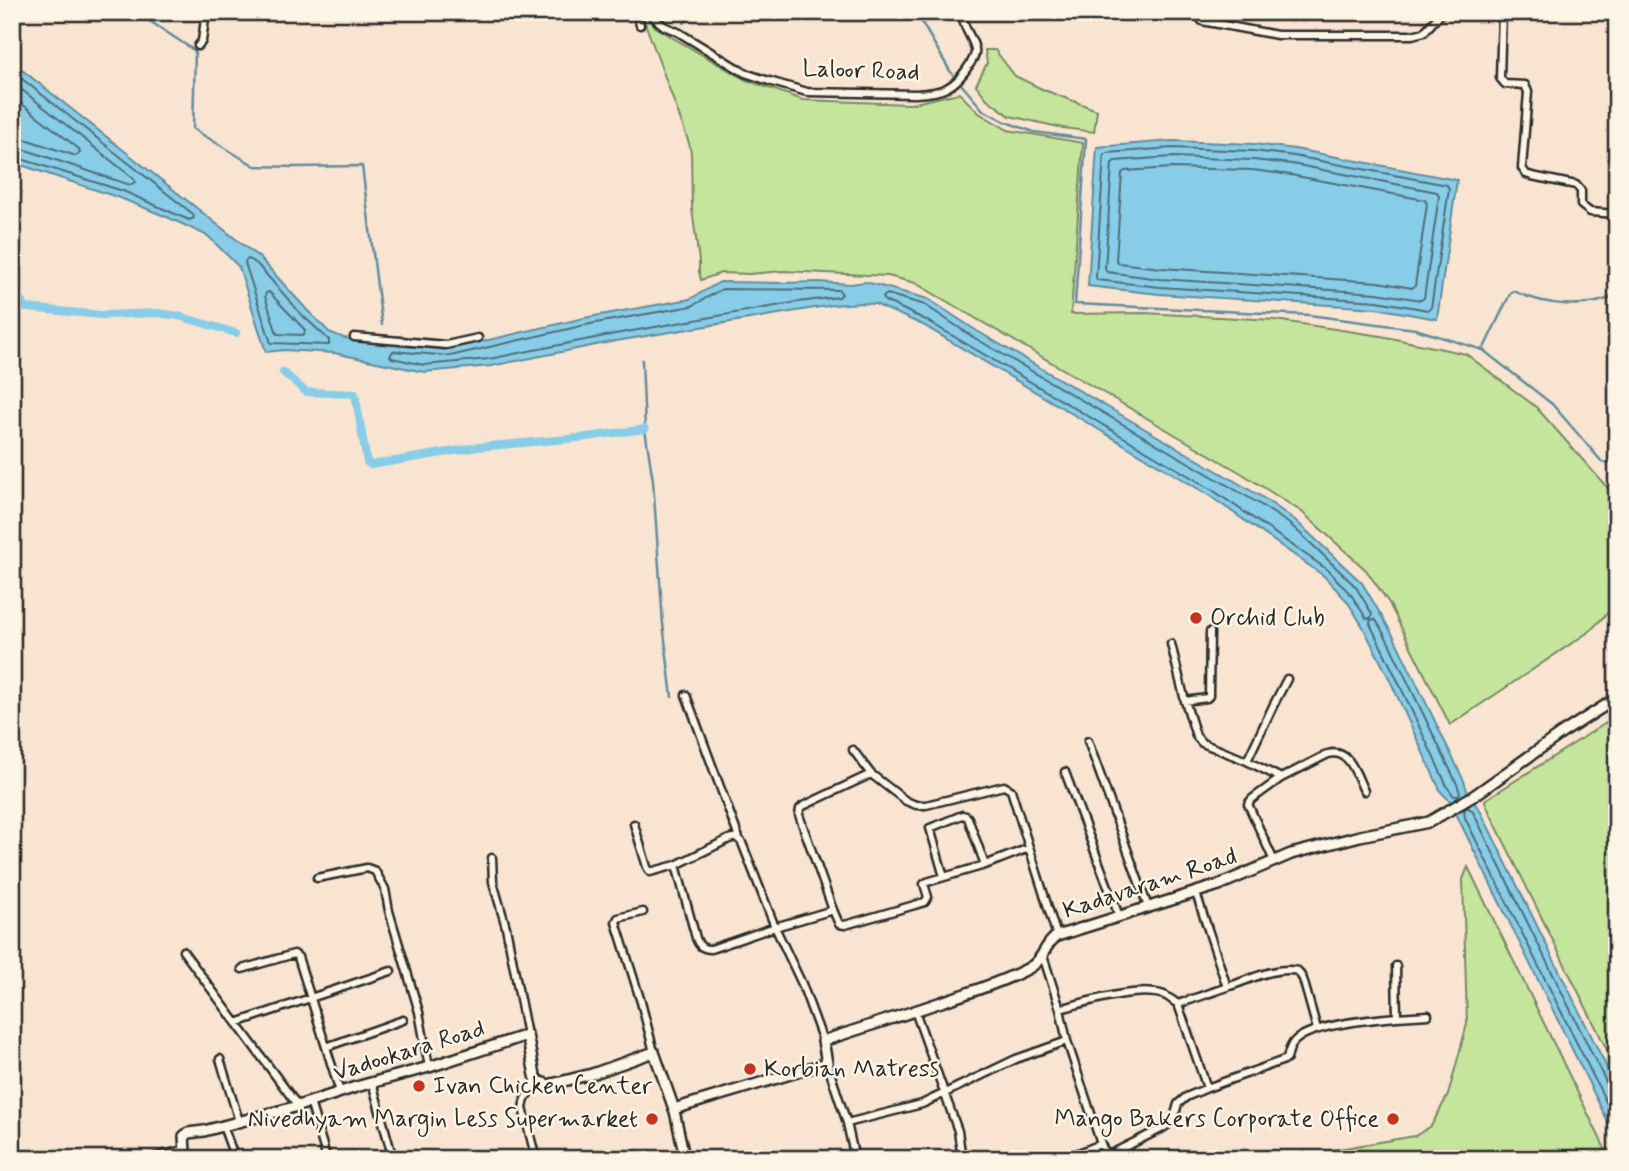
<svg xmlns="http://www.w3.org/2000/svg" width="1629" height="1171" font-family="Mynerve,sans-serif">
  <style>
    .green { fill: #c5e59d; stroke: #788864; stroke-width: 2 }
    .water { fill: #87cde8; stroke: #628c9c; stroke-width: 2 }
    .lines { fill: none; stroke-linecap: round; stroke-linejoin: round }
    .shore { stroke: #506c77; stroke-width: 2 }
    .stream { stroke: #628c9c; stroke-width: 2.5 }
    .canal { stroke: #87cde8; stroke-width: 8 }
    .minor-casing { stroke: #2b2b2b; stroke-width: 11 }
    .tertiary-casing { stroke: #2b2b2b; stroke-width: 13 }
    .secondary-casing { stroke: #2b2b2b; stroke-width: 14 }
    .minor { stroke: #fcf5e5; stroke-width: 6 }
    .tertiary { stroke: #fcf5e5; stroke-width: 8 }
    .secondary { stroke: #fcf5e5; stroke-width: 9 }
    .poi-dot { fill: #c8321e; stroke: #fcf5e5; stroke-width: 2.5 }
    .labels { text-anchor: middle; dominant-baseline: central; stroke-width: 5; stroke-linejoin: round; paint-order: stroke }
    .street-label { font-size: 24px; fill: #2b2b2b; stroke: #fcf5e5 }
    .poi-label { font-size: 24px; fill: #2b2b2b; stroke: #fcf5e5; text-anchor: start }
  </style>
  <rect width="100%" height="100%" fill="#f8e4d1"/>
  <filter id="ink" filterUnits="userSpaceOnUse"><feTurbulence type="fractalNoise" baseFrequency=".0143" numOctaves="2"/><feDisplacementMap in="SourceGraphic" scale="14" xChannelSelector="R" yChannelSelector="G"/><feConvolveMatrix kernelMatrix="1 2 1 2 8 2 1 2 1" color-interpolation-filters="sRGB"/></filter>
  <g filter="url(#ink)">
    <path class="green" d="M641 12H645L656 28 746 80 803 100 910 104 959 93 979 113 1008 130 1083 143 1071 314 1144 313 1275 320 1381 336 1466 354 1536 407 1613 494 1617 510V603L1590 631 1450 725 1389 603 1366 570 1302 512 1241 473 915 283 888 276 783 271 749 274 721 273 701 280 699 272V261L692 209 691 153 689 143Z
      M985 50H995L1015 76 1044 90 1097 110 1094 132 1063 128 1010 116 987 99 976 85 987 63Z
      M1617 716V1070L1486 805 1485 800Z
      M1468 867 1610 1159H1296L1309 1154 1415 1136 1431 1126 1448 1095 1467 1024 1463 879Z"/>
    <path class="water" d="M12 62 261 259 307 310 329 332 344 338 374 343 449 349 589 317 690 299 720 282 781 283 818 282 850 284 866 282 928 299 977 331 1262 497 1295 520 1362 583 1394 637 1464 781C1467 792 1470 800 1479 808L1617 1088V1140L1459 820 1452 803 1441 792 1389 678 1362 625 1347 601 1324 576 1207 494 923 325 875 304 862 303 833 305 616 341 491 366 424 372 334 353 284 350 266 352 239 267 208 236 167 217 120 198 12 162Z
      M1172 141 1254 144 1295 149 1457 180 1437 319 1376 308 1159 294 1088 286 1097 147Z"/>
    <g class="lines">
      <path class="shore" d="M12 71 193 214 194 218 189 220 123 191 12 156
        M12 82 133 178 135 182 130 185 20 148 12 147
        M12 96 79 149 80 153 76 156 22 138 12 137
        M1172 148 1253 151 1294 156 1447 185 1449 189 1431 308 1428 310 1377 301 1160 287 1097 280 1096 277 1104 155 1107 153Z
        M1172 157 1253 160 1292 164 1437 192 1439 196 1424 298 1421 300 1377 293 1160 279 1107 272 1105 269 1112 163 1115 161Z
        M1172 168 1252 170 1291 175 1425 200 1427 204 1415 286 1412 288 1378 282 1161 268 1118 263 1116 260 1122 173 1125 171Z
        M249 259 257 264 302 315 329 340V345L271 343 245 263 246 260Z
        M722 289 839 290 842 294 839 297 798 302 615 334 489 359 424 365 392 358 390 356 393 351 450 356 590 324 692 306Z
        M269 292 305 330 304 335 277 334 265 296 266 293Z
        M887 294 925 305 973 337 1258 503 1291 525 1319 551 1356 587 1372 614 1371 617 1369 619 1366 618 1352 596 1328 570 1211 489 926 320 885 301 883 297Z
        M1371 619 1376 620 1388 641 1457 784 1460 793 1458 796H1454L1448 788 1395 675 1370 624Z
        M1617 1089 1611 1088 1607 1084 1473 812 1469 808H1466L1464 811 1465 818 1617 1124"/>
      <path class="stream" d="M136 12 195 51 193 129 255 166 295 167 362 166 382 325
        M920 12 921 21 950 71 983 110 1006 122 1034 132 1086 139 1075 304 1309 315 1415 329 1483 350 1552 404 1603 463 1617 461
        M684 23 695 12
        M1483 350 1511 292 1514 291C1544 306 1586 310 1617 295
        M642 360 645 429 653 481 663 624 672 697"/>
      <path class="canal" d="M12 288 26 308 102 315 157 313 179 316 236 333
        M283 372 306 392 355 394 367 462 371 465 478 447 579 438 645 429"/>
      <defs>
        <path id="minor" d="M636 12 640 25
          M650 12 654 18 664 26 678 32 745 73 769 81 807 92 915 94C943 93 955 88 970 64 973 59 976 55 975 49 972 35 962 29 963 12
          M1502 12 1500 78 1505 84 1525 85 1528 92 1522 168 1526 174 1532 176 1576 185 1581 191V205L1590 212 1617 214
          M1202 21 1277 35H1412L1424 32 1442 12
          M198 46 202 41 206 12
          M354 337 446 345 478 338
          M1171 644 1185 701 1196 736 1202 743 1247 761 1281 778 1328 754C1350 748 1356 775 1364 791
          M686 695 739 838
          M1185 701 1207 698 1209 696 1210 632
          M1088 741 1148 907
          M853 750 871 774 906 801 916 805H926L1004 786 1011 790 1057 936
          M1247 761 1273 706 1287 679
          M1065 772 1119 916
          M634 824 647 867 650 872 676 865 729 839C736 837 738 837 742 843L775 927 833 910 839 924 845 925 925 902 928 897 924 884 927 882 985 865 1029 848
          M492 858 493 882 506 927 527 1035
          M1274 861 1248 804 1252 799 1281 778
          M676 865 696 938C699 946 702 949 711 949L775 927 802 984 823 1041
          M944 877 930 828 962 815 966 816 968 818 985 865
          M317 878 367 868 375 871 385 889 389 911 419 1012 429 1067
          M1196 893 1227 987C1249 980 1275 966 1298 971L1303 979 1317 1029
          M833 910 799 815 800 809 803 806 871 774
          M643 912 618 918 616 922 641 1002 654 1052
          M183 951 298 1106
          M242 969 294 954 298 957 340 1092
          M1178 1004 1227 987
          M1060 1009C1086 1002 1138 986 1164 995 1169 997 1173 1001 1178 1004L1207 1088
          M915 1011 958 1131 962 1159
          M1397 1017 1428 1015
          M236 1023 391 971
          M326 1047 403 1020
          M220 1059 239 1121
          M827 1063 847 1123 855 1159
          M372 1082 393 1159
          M310 1102 327 1159
          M847 1123 922 1104 1016 1059 1067 1041 1060 1009 1043 956
          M223 1126 235 1159
          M1101 1144 1104 1151 1109 1155 1163 1128 1173 1121 1178 1104 1186 1097 1207 1088 1287 1059C1288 1054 1290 1047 1293 1043 1306 1025 1374 1019 1397 1017L1396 966
          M536 1159 523 1108 525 1099 536 1080
          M643 1159 684 1154
          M1063 1159 1101 1144 1067 1041"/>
        <path id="tertiary" d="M674 1109 685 1159"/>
        <path id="secondary" d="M153 1159 185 1151 184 1136 188 1133 204 1131 298 1106 356 1087 429 1067 527 1035 536 1080 548 1085 592 1074 654 1052 674 1109 827 1063 823 1041C867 1026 910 1013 953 998 979 989 1005 981 1029 968 1044 960 1044 944 1057 936L1219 885 1291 854 1360 836 1429 822 1475 795 1562 733 1617 698"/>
      </defs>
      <use href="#minor" class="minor-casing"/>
      <use href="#tertiary" class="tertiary-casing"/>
      <use href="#secondary" class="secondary-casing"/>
      <use href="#minor" class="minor"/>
      <use href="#tertiary" class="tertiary"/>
      <use href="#secondary" class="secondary"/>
    </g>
  </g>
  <g class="poi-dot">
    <circle cx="1196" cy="618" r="7"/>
    <circle cx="750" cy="1069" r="7"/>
    <circle cx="419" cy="1086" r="7"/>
    <circle cx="652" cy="1119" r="7"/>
    <circle cx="1393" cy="1119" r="7"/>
  </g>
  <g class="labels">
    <g class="street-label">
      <text transform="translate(861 71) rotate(2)">Laloor Road</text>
      <text transform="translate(1150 884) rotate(-18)">Kadavaram Road</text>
      <text transform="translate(409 1051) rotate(-17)">Vadookara Road</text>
    </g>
    <g class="poi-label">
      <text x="1210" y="618">Orchid Club</text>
      <text x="764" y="1069">Korbian Matress</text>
      <text x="433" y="1086">Ivan Chicken Center</text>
      <text x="638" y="1119" text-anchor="end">Nivedhyam Margin Less Supermarket</text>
      <text x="1379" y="1119" text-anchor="end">Mango Bakers Corporate Office</text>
    </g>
  </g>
  <rect width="1629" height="1171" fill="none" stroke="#fcf5e5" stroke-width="42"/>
  <rect x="21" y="21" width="1587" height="1129" fill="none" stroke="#2b2b2b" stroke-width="2.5" filter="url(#ink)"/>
</svg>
